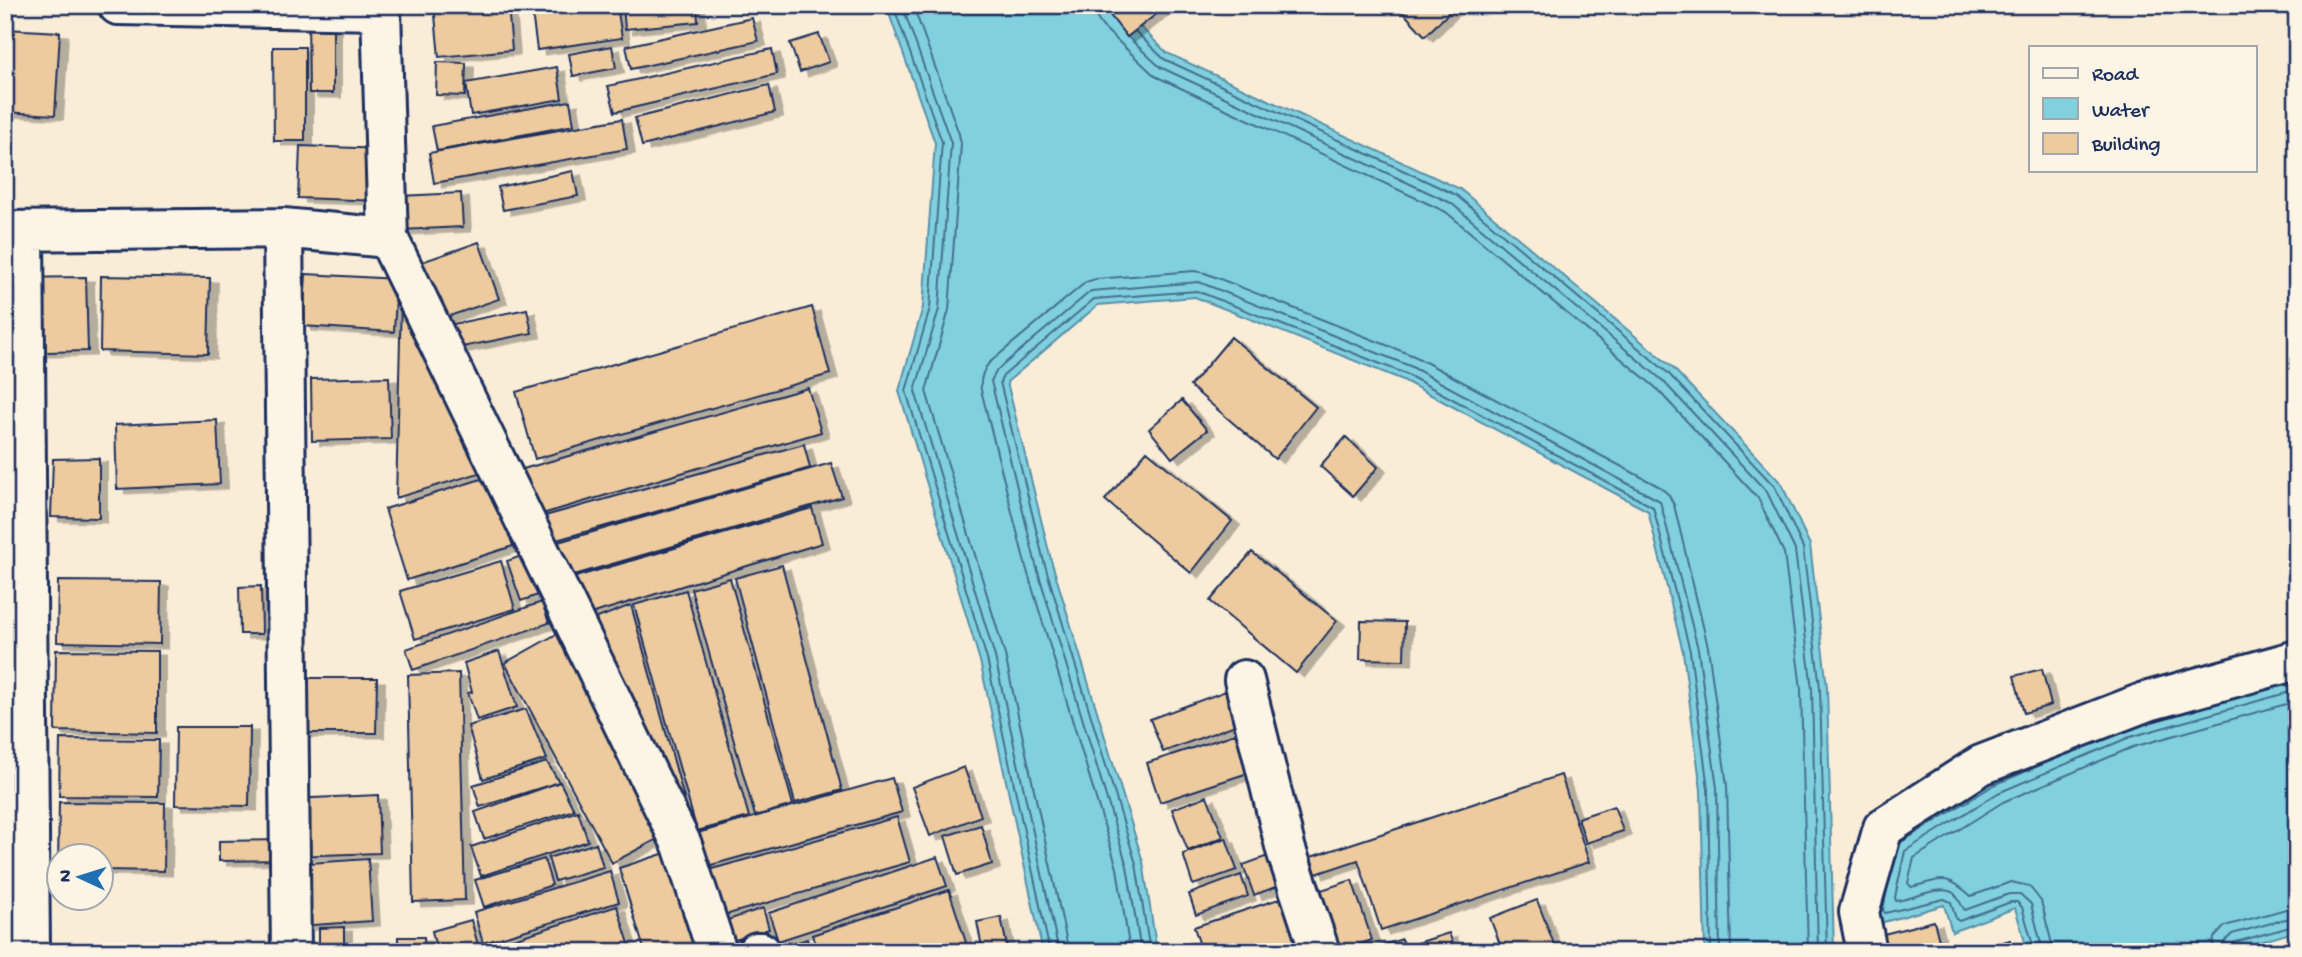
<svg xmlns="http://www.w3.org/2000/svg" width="2302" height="957" font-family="'Gochi Hand',sans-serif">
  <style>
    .water { fill: #81d0de; stroke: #5890ab; stroke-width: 2 }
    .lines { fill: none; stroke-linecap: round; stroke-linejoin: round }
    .shore { stroke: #446f91; stroke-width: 2 }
    .building { fill: #edcb9e; stroke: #1b2f5e; stroke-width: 2; filter: url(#shadow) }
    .street-casing { stroke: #1b2f5e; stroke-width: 44 }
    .street { stroke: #fcf5e5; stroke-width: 38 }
  </style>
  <defs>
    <filter id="shadow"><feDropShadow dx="8" dy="4.5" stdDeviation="0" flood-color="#0004"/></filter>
  </defs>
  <rect width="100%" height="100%" fill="#f9edd7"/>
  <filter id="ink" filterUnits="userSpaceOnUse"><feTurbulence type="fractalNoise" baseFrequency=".0143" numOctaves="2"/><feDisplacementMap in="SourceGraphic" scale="14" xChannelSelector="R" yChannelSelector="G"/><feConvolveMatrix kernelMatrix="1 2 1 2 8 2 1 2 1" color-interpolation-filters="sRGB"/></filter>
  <g filter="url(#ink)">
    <path class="water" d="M886 5H1118L1167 53 1460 189 1673 368 1781 483 1810 545 1827 687 1834 952H1705L1701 790 1683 652 1648 511 1403 380 1195 297 1098 305 1007 382 1051 560 1143 862 1157 952H1043L980 661 899 391 923 307 935 143Z
      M2297 674V931L2227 952H2028L2015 908 1952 932 1944 905 1873 925 1891 841 1991 779 2125 722Z"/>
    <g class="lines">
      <path class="shore" d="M893 5 942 142 930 308 906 391 987 659 1050 952
        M902 5 951 143 939 309 915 391 995 657 1059 952
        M913 5 959 134 961 144 949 310 926 391 1005 655 1069 952
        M1094 5 1096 17 1102 26 1155 76 1446 212 1655 387 1758 498 1784 553 1801 689 1808 952
        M1136 32 1164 59 1456 195 1668 373 1775 487 1803 548 1820 688 1827 952
        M1129 38 1160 67 1451 203 1662 380 1767 492 1795 550 1812 689 1818 952
        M1900 843 1994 785 2067 754
        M1887 889 1883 910 1885 913 1944 899 1951 902 1956 919 1959 921 2011 902H2017L2022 907 2035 952
        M1130 952 1117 868 1026 567 981 390C980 379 982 371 989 363L1086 282 1096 279 1194 271 1205 273 1414 356 1660 487 1669 495 1674 505 1708 647 1727 786 1731 952
        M1141 952 1127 866 1036 565 991 381 997 370 1091 291 1199 282 1410 366 1660 501 1698 649 1717 788 1720 952
        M1150 952 1136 864 1044 562 1000 382 1003 376 1094 299 1197 291 1406 374 1653 507 1690 651 1708 789 1711 952
        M2043 952 2031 904 2020 894H2009L1965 910C1960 905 1959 896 1952 892 1939 885 1911 900 1896 901L1895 897 1905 851 1998 793 2130 737 2297 690
        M2054 952 2041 901 2029 886 2011 882 1971 896C1945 872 1943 880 1911 887L1908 883 1914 858 2003 802 2133 747 2297 701
        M2212 952 2214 938 2225 926 2297 906
        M2222 952 2225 941 2232 934 2297 916
        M2231 952 2232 946 2236 942 2297 925"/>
    </g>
    <path class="building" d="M434 5H508L512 50 439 57Z
      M531 5H617L622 38 537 50Z
      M623 5H697L698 22 625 29Z
      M1102 5H1168L1127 37Z
      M1402 5H1457L1425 36 1399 8Z
      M308 15H333V93H309Z
      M752 18 758 41 631 69 626 46Z
      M5 29 60 32 55 115 5 112Z
      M819 34 829 62 800 72 790 43Z
      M612 46 616 68 573 76 569 54Z
      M273 47H305V141H274Z
      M772 49 777 74 615 112 608 86Z
      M437 62 466 63 465 96 436 95Z
      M557 67 562 99 471 115 466 83Z
      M769 85 775 112 642 146 635 118Z
      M570 101 574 125 437 151 432 126Z
      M622 119 627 149 434 183 429 153Z
      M300 146 385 149 383 201 298 198Z
      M573 171 578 196 503 210 498 187Z
      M461 193 463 227 401 230 400 196Z
      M479 242 499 299 432 322 413 265Z
      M306 274 397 279 394 332 303 326Z
      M101 276 210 278 208 354 100 351Z
      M86 277 88 351 5 353V278Z
      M401 299 486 471 396 498Z
      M812 307 830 374 535 459 516 392Z
      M527 309 532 333 457 348 453 324Z
      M1231 337 1316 407 1275 459 1190 386Z
      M389 377 391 439 312 441 311 379Z
      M808 388 821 432 532 517 509 473Z
      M1182 400 1207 430 1172 458 1149 429Z
      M217 420 220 484 117 489 115 425Z
      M1346 437 1378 467 1353 496 1320 466Z
      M804 444 810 468 546 543 534 519Z
      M1147 451 1232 521 1191 573 1105 500Z
      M99 458V518L51 517 53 459Z
      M831 463 842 497 564 578 548 545Z
      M491 476 513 546 407 580 385 509Z
      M812 508 822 543 581 617 565 580Z
      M1252 552 1337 621 1296 673 1210 601Z
      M530 553 544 593 521 601 507 561Z
      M501 561 515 609 415 639 400 591Z
      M782 565 842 790 795 803 735 578Z
      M730 578 793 805 755 816 691 589Z
      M58 581 161 582 160 644 57 642Z
      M261 586 262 634H240L239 587Z
      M686 590 749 817 697 831 634 605Z
      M542 602 549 623 413 670 406 649Z
      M631 605 690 820 582 624Z
      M1361 621 1405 622 1404 660 1360 659Z
      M562 631 669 833 612 863 505 663Z
      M56 650 157 651V733L55 731Z
      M499 651 517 707 477 720 468 693 472 692 464 663Z
      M2042 669 2051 705 2024 713 2014 676Z
      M459 673 465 900 413 902 408 675Z
      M301 678H377L376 733H302Z
      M1234 688 1246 721 1163 752 1150 719Z
      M526 709 547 759 483 779 468 726Z
      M176 727H250L249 806 175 805Z
      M1241 732 1254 771 1160 802 1147 763Z
      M60 739 159 740 158 797 59 796Z
      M547 762 559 782 480 807 473 785Z
      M964 767 981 816 930 836 912 787Z
      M1561 775 1589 862 1381 930 1358 860 1316 874 1311 857Z
      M892 778 902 812 704 867 694 834Z
      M560 782 574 810 484 839 475 812Z
      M378 795 380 853 293 856 291 799Z
      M1207 796 1223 837 1188 851 1172 809Z
      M59 802 165 803 164 871 102 870V856H60V869H58Z
      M1614 806 1623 831 1586 843 1578 818Z
      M578 811 588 841 481 876 471 847Z
      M897 817 910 862 718 917 705 871Z
      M981 825 992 864 957 875 945 836Z
      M1226 838 1237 870 1193 885 1183 854Z
      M280 840V860L219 861V841Z
      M596 843 603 867 555 881 548 858Z
      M678 849 711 952H649L647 948 644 949 619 868Z
      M1279 852 1289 882 1254 895 1243 865Z
      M937 857 947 886 778 941 769 913Z
      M368 859 372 921 298 926 294 864Z
      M544 859 552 885 484 907 475 880Z
      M610 871 619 902 483 943 474 912Z
      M1241 875 1248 896 1196 915 1189 894Z
      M1352 880 1372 940 1335 952 1309 894Z
      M949 890 969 952H818L812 935Z
      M1285 897 1301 944 1278 952H1202L1194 927Z
      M1537 900 1557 952H1503L1490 918Z
      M617 906 631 950 486 952 485 948Z
      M763 908 769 929 729 942 722 922Z
      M1001 917 1008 952H983L977 922Z
      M471 920 480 952H437L432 931Z
      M1934 921 1942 952H1884L1880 935Z
      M344 927V952H319V928Z
      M1449 933 1456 952H1407L1405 947Z
      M398 937H424L425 952H398Z
      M807 939 811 952H779L778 949Z
      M1402 939 1406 952H1361Z
      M2010 940 2013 952H1984L1983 948Z"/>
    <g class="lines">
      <defs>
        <path id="street" d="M118 5 381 10 388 238 682 845 717 952
          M283 228 291 952
          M5 231 283 228 388 238
          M24 231 30 952
          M1244 680 1286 850 1320 952
          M757 952H761
          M1867 952 1859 912 1883 828 1981 765 2145 702 2297 660"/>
      </defs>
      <use href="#street" class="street-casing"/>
      <use href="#street" class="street"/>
    </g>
  </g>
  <rect width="2302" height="957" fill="none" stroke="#fcf5e5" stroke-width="28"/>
  <rect x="14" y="14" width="2274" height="929" fill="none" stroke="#1b2f5e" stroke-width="2.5" filter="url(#ink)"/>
  <rect x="2029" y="46" width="228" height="126" fill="#fcf5e5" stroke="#a2a6af" stroke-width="2"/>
  <rect x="2043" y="68" width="35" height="10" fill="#fcf5e5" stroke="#a2a6af" stroke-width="2"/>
  <text x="2092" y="80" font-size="21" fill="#1b2f5e">Road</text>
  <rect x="2043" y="98" width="35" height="21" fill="#81d0de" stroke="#a2a6af" stroke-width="2"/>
  <text x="2092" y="116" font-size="21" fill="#1b2f5e">Water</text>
  <rect x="2043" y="133" width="35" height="21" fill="#edcb9e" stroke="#a2a6af" stroke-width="2"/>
  <text x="2092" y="150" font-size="21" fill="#1b2f5e">Building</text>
  <g transform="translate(80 877) rotate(274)"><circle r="33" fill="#fcf5e5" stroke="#a2a6af" stroke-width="2"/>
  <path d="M0-5L12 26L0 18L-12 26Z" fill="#1f6fb2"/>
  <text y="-10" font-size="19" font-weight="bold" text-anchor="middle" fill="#1b2f5e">N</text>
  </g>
</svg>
